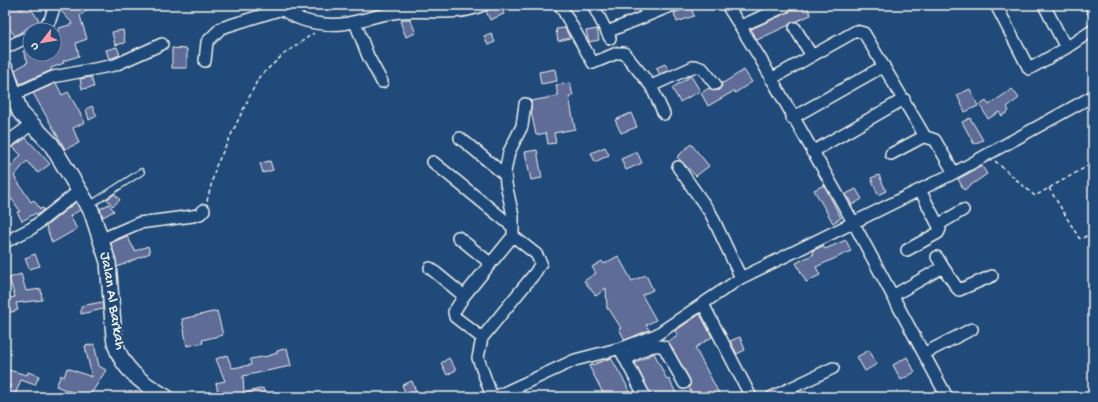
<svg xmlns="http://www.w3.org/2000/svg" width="1098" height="402" font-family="'Gochi Hand',sans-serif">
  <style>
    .building { fill: #5f6c98; stroke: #f4f1e8 }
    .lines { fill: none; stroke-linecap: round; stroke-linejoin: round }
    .lane-casing { stroke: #f4f1e8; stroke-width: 8 }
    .street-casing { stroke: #f4f1e8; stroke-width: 14 }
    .secondary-casing { stroke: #f4f1e8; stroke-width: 18 }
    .path { stroke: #f4f1e8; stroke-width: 1.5; stroke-dasharray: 4 3; stroke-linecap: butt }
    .lane { stroke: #1f4a7a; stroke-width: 5.5 }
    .street { stroke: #1f4a7a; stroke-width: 11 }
    .secondary { stroke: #1f4a7a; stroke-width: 15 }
    .labels { text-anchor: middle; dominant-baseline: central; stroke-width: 4; stroke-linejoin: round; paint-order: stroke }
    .street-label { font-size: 15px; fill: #f4f1e8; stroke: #1f4a7a }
  </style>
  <rect width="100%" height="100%" fill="#1f4a7a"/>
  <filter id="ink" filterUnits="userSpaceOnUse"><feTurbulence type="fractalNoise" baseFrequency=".025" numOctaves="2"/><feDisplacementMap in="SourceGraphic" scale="8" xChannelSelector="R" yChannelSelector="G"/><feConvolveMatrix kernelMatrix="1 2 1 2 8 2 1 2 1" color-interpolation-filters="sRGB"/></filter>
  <g filter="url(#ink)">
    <path class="building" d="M5 5H18L21 10 28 5 39 20 15 36 5 22 8 20 5 15Z
      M67 5H92L80 16 87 39 76 43 79 56 63 61 64 63 51 68 52 70 20 84 15 70 28 62 23 51 29 48 30 54H54V33L59 31V28L73 24 61 11Z
      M494 5H501L504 14 490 20 486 11Z
      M796 5H806L811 15 797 21 792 22 789 25 757 40 751 29 791 11Z
      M691 7 694 16 677 22 674 13Z
      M405 19H410L416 33 406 37 401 24V21Z
      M565 28 570 38 558 41 556 29Z
      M597 29 599 40 589 42 586 31Z
      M123 30 125 43 115 45 112 32Z
      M491 33 495 42 488 45 484 36Z
      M117 47 120 55 109 59 106 50Z
      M172 48 187 49V68H172Z
      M665 64 669 70 660 74 656 68Z
      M555 69 557 81 541 84 539 72Z
      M744 70 752 82 735 93 734 91 708 106 701 93 709 88 713 91 719 90 722 86 721 81 723 83Z
      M691 76 700 91 680 102 672 88Z
      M91 77 94 87 82 89 80 79Z
      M56 83 62 95 68 92 85 122 73 128 79 143 65 149 33 93Z
      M570 83 573 96 569 97 575 129 554 133 556 143 548 144 546 133 536 135 531 111V101L558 96 556 85Z
      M970 89 978 106 965 112 957 95Z
      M1012 89 1019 98 1007 107 1009 111 1002 116 999 112 988 119 980 105 986 101 989 105Z
      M92 106 97 116 89 120 86 109Z
      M631 113 637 127 621 133 615 120Z
      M970 118 983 140 974 144 962 122Z
      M26 138 50 164 38 173 27 161 14 176 31 202 34 200 40 209 43 208 44 210 37 215 36 213 22 221 17 212 20 211 12 199 10 200 5 193V157L10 168 21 155 13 147Z
      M691 144 709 166 696 176 677 157Z
      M605 147 609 155 595 162 591 153Z
      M537 150 542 178 531 180 525 152Z
      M637 152 642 163 626 170 621 159Z
      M270 161 273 170 263 173 260 163Z
      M982 166 987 174 964 190 958 179Z
      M879 175 886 191 878 195 871 178Z
      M824 185 841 218 833 223 814 190Z
      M856 189 862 199 852 205 846 194Z
      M115 194 120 200 113 206 107 199Z
      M76 202 80 210 70 216 77 229 52 243 46 226Z
      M109 204 114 211 103 217 100 209Z
      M127 236 135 251 148 246 150 253 117 267 111 243Z
      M846 240 851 251 816 267 820 275 806 282 796 263 814 254 812 251 823 246 825 249Z
      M35 254 40 266 29 269 25 258Z
      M618 256 632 281 646 275 653 290 642 295 656 320 646 325 649 330 625 340 619 329 621 328 609 309H607L606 288 596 296 584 281 596 273 592 267 602 261 604 264Z
      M21 274 26 291 41 289 42 300 16 303 18 310 5 314V299L15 297 9 278Z
      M102 302 103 309 81 314V306Z
      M217 311 223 335 202 340 203 343 187 346 182 319Z
      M700 314 712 337 695 348 721 397H694L689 388 690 380 668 341 678 336 675 331Z
      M740 337 745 350 737 354 730 341Z
      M94 344 99 366 106 370 89 397H83L56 386 61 375 64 377 67 368 92 377 85 346Z
      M287 348 291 366 243 376 244 393 263 388 265 397H219L216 383 225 381 216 359 227 355 232 368 251 365 250 359 268 356 277 353V351Z
      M869 350 877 364 865 371 857 357Z
      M654 353 667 380 669 379 676 393 674 394 676 397H652L635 363Z
      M907 357 915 372 901 380 893 365Z
      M449 358 456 370 447 375 441 363Z
      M611 358 626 384 631 397H605L603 393 589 366Z
      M5 369 27 375 28 372 39 376 35 385 21 380 14 397H5L11 384 5 383Z
      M412 381 418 397H407L402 385Z"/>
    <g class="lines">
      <defs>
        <path id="lane" d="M90 205 141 172"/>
        <path id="street" d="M281 5 282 9C294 18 309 23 324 24 348 27 370 16 393 13 424 8 454 18 483 5
          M560 5 593 63 617 53H624L651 86 664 114
          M593 5 610 38
          M643 5 648 15
          M727 5 760 58 853 222 947 397
          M996 5 1029 69 1066 48 1093 30
          M1044 5 1066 48
          M1091 5 1093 10
          M355 22 368 56 382 82
          M741 26 788 5
          M795 28 812 56
          M41 30 50 20 55 5
          M607 32 673 5
          M5 48 30 36
          M205 61 207 42 221 28 282 9
          M771 79 856 31 864 33 923 133 921 138 891 154
          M651 86 695 66 703 69 715 84
          M13 95 53 77 115 65 162 44
          M792 118 884 66
          M923 136 935 140 954 173
          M460 138 505 175
          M5 144 32 124
          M812 152 904 99
          M433 162 513 227
          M678 167 711 214 741 278
          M920 190 938 225 963 210
          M458 237 490 263
          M102 239 139 223 193 216 200 214 204 210
          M5 242 32 228 80 190
          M907 250 938 233 940 229 938 225
          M937 257 943 267
          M430 268 464 296
          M894 295 943 267 957 288 959 290 992 276
          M703 304 751 397
          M482 338 535 273 541 263 536 254 513 236V216L506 184 505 172 509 152 522 126 525 104
          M622 353 645 397
          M925 353 972 329
          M626 360C636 354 651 342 664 347L684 383
          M492 397 478 358 482 338 455 317 454 312 464 296 513 236
          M495 397 575 360 625 347 656 335 741 278 954 173 1093 96
          M772 397 833 368"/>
        <path id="secondary" d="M5 68 20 112 51 144 91 210 108 262 114 337C119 367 141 383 166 397"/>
      </defs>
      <use href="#lane" class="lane-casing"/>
      <use href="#street" class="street-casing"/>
      <use href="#secondary" class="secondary-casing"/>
      <path class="path" d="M995 161 1035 196 1093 163
        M1089 165 1093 171
        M1049 188 1079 238 1081 239 1093 232
        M207 201 216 166 259 77 284 54 314 33"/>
      <use href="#lane" class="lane"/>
      <use href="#street" class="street"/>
      <use href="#secondary" class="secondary"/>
    </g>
  </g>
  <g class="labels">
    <g class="street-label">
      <text transform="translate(112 301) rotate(81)">Jalan Al Barkah</text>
    </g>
  </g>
  <rect width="1098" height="402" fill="none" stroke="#1f4a7a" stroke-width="20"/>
  <rect x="10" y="10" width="1078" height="382" fill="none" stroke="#f4f1e8" stroke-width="1.5" filter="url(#ink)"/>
  <g transform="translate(42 42) rotate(239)"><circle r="19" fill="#1f4a7a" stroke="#748da6"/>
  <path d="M0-3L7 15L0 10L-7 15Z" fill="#ff9aa2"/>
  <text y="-6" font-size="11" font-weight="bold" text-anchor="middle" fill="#f4f1e8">U</text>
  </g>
</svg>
